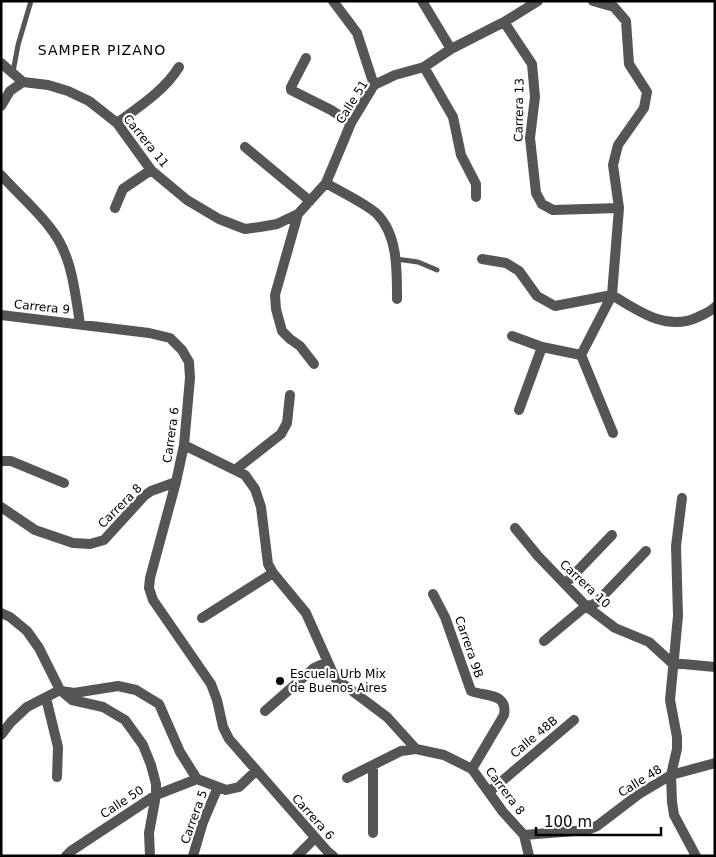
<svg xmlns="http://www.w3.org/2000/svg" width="716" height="857" font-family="'DejaVu Sans',sans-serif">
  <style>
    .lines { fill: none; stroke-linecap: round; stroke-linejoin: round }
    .service { stroke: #555; stroke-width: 5 }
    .minor { stroke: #555; stroke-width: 10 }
    .poi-dot { fill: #000; stroke: #fff; stroke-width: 2 }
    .labels { text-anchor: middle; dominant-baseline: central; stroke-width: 4.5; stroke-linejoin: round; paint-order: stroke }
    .street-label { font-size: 12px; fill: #000; stroke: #fff }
    .poi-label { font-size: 12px; fill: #000; stroke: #fff; text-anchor: start }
    .neighbourhood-label { font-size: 14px; letter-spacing: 1px; fill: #000; stroke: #fff }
  </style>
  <rect width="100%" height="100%" fill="#fff"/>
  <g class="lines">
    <path class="service" d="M13 72 18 45 31 1
      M396 259 418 262 437 270"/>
    <path class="minor" d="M333 1 357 33 374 85
      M422 1 451 49
      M593 1 614 7 626 21 629 64 647 92 644 108 618 145 613 165 619 208 612 295 581 355 613 433
      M504 22 532 64 535 97 530 138 536 193 542 204 553 210 619 208
      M306 58 291 87V90L331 110 351 123
      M1 63 23 82
      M424 67 453 117 461 155 476 184V197
      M23 82 48 85 68 91 89 101 117 123 151 170 187 200 219 219 245 229 260 227 277 224 298 214 326 183 351 123 374 85 395 75 424 67 451 49 504 22 538 1
      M1 106 10 91 23 82
      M117 123C140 106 164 91 179 67
      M245 147 310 201
      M1 175C17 193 38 211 51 229 72 255 75 292 80 324
      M326 183C339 191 367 204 377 214 398 235 397 271 397 299
      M115 208 123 189 151 170
      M298 214 275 295 276 309 282 331 290 339 300 346 314 364
      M482 259 506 263 519 271 537 296 555 306 612 295C638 311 667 332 698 317 704 314 710 312 715 307
      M1 315 149 333 170 338 182 350 189 362 190 378 184 445 176 482 150 578 149 588 153 600 211 684 217 700 223 727 229 739 328 852 333 856
      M512 336 542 347 581 355
      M519 410 542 347
      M184 445 245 475 255 489 261 507 268 564 273 573 306 613 335 678 387 717 416 749
      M1 461H11L64 483
      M235 470 281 434 287 423 290 395
      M682 498 676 546 678 616 670 700 677 737V749L671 775 672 802 674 815 696 856
      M1 507 35 530 73 543 90 544 104 540 144 496 151 491 176 482
      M515 528 538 556 586 606 615 628 649 642 672 663 715 667
      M565 584 612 535
      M433 594 445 617 471 691C485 697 508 692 504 715L472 769
      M1 613 10 617 27 631 39 648 60 690 72 700 103 707 125 720 143 745 151 765 156 784V795L149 833 150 856
      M202 618 273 573
      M544 641 586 606 592 605 597 602 646 551
      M61 691 74 693 118 686 136 690 159 704 180 752 197 779 226 790 239 787 256 771
      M46 698 58 747 57 777
      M265 711 314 668 327 662
      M1 735 11 722 27 707 60 690
      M347 778 401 751 416 749 444 755 472 769 503 812 524 835 529 856
      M489 792 574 720
      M373 833V765
      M524 835 587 830 597 826 639 794 671 775 715 763
      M66 856 71 851 156 795 197 779
      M193 856 203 822 218 787
      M297 856 315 838"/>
  </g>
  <circle class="poi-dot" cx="280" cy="681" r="5"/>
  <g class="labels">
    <g class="street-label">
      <text transform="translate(352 102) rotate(-58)">Calle 51</text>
      <text transform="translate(519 110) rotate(-89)">Carrera 13</text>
      <text transform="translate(146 141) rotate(51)">Carrera 11</text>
      <text transform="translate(42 307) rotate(6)">Carrera 9</text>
      <text transform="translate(171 435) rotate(-82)">Carrera 6</text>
      <text transform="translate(120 506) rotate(-45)">Carrera 8</text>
      <text transform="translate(585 584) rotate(43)">Carrera 10</text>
      <text transform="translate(469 647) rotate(71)">Carrera 9B</text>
      <text transform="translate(534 737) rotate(-40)">Calle 48B</text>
      <text transform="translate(640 781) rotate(-32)">Calle 48</text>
      <text transform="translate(505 791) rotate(53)">Carrera 8</text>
      <text transform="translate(122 802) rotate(-33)">Calle 50</text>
      <text transform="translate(194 817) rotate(-70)">Carrera 5</text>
      <text transform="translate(313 817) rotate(48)">Carrera 6</text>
    </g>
    <g class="poi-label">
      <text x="290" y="674">Escuela Urb Mix<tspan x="290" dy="14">de Buenos Aires</tspan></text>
    </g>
    <g class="neighbourhood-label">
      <text x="102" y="50">SAMPER PIZANO</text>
    </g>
  </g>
  <rect width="716" height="857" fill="none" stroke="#000000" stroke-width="5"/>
  <path d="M536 827v8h125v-8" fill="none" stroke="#000000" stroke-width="2.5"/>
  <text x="544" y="827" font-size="15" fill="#000000" stroke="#ffffff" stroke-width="4" paint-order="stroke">100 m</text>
</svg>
